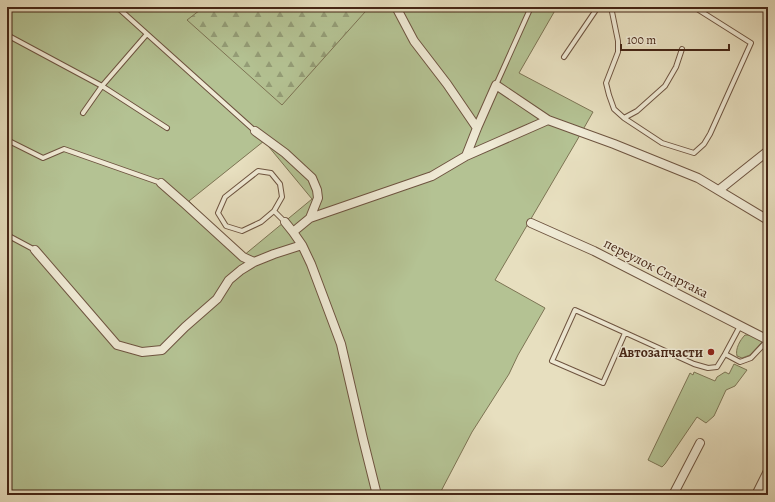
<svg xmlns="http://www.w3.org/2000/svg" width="775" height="502" font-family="Alegreya,serif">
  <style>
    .green { fill: #b4c293; stroke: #7d7454; fill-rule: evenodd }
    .forest { fill: url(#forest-firs); stroke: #7d7454 }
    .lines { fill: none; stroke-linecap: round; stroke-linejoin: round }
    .service-casing { stroke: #6e5440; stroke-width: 6 }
    .minor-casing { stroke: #6e5440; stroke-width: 10 }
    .service { stroke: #efead5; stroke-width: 4 }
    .minor { stroke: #efead5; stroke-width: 8 }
    .poi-dot { fill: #8f2418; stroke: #efead5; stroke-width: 1.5 }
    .labels { text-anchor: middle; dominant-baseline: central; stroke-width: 3; stroke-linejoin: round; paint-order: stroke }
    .street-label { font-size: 14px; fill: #462616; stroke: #efead5 }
    .poi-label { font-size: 14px; font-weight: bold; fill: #462616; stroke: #efead5; text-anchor: end }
  </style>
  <defs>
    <pattern id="forest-firs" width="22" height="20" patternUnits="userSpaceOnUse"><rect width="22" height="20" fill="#b4c293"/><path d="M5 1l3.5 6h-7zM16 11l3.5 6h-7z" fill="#949d77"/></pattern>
  </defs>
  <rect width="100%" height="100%" fill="#e7dfbf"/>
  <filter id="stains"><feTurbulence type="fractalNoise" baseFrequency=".005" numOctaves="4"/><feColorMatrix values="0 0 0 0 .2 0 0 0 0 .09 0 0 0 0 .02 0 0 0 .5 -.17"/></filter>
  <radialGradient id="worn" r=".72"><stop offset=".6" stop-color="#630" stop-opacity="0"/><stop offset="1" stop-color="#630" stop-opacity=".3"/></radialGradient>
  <path class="green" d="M7 7H557L519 73 593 112 576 142 495 280 545 308 518 355 509 374 472 432 439 495H7ZM264 141 312 199 243 256 189 201Z
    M745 335H751L763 341 750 355 742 358 737 356C735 349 740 340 745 335Z
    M734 364 747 370 735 386 726 390 714 416 706 423 697 417 665 464 662 467 648 460 690 373 693 375 694 372 715 381 717 377 725 372 729 374Z"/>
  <path class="forest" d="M204 7H364L365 12 282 105 187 20Z"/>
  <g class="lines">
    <defs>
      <path id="service" d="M117 7 255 131
        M611 7 618 41V52L606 83 609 95 614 109 624 118 637 111 665 86 676 67 682 49
        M7 35 102 86 167 128
        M564 57 598 7
        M496 85 531 7
        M83 113 102 86 147 34
        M624 118 662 143 694 153 704 144 710 134 751 43 694 7
        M7 140 43 158 64 149 161 183
        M258 171 271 173 280 184 282 197 274 211 261 222 242 231 226 226 218 213 225 197Z
        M274 211 285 222
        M7 235 35 250
        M625 333 603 383 552 361 575 310 694 364 708 368 717 367 725 354 740 326
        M725 354 740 362 751 358 768 340"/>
      <path id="minor" d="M396 7 414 41 447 84 477 128
        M255 131 285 153 312 178 317 190 318 198 310 218
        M466 156 548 120
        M161 183 185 204 243 257 254 262 274 254 302 245
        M719 190 768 151
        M285 222 293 232
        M531 223 594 251 768 340
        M35 250 117 345 142 352 162 350 185 327 217 299 229 280 241 270 254 262
        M376 495V491L363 439 341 344 311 264 302 245 293 232 310 218 432 176 466 156 477 128 496 85 548 120 614 144 698 178 768 220
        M673 495 700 443
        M756 495 768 471"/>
    </defs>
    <use href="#service" class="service-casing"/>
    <use href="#minor" class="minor-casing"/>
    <use href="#service" class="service"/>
    <use href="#minor" class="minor"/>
  </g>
  <circle class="poi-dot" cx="711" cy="352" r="4"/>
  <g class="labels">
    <g class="street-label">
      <text transform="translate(656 268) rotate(27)">переулок Спартака</text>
    </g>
    <g class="poi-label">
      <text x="703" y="352">Автозапчасти</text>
    </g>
  </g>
  <rect width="775" height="502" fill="none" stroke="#e7dfbf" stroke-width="24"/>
  <rect x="8" y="8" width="759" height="486" fill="none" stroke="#462616" stroke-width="2"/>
  <rect x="12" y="12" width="751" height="478" fill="none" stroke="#462616"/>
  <path d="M621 44v6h108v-6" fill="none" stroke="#462616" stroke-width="2"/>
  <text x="627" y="44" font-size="12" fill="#462616" stroke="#efead5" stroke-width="3" paint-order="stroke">100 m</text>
  <rect width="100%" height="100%" filter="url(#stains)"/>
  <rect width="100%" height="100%" fill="url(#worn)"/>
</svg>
